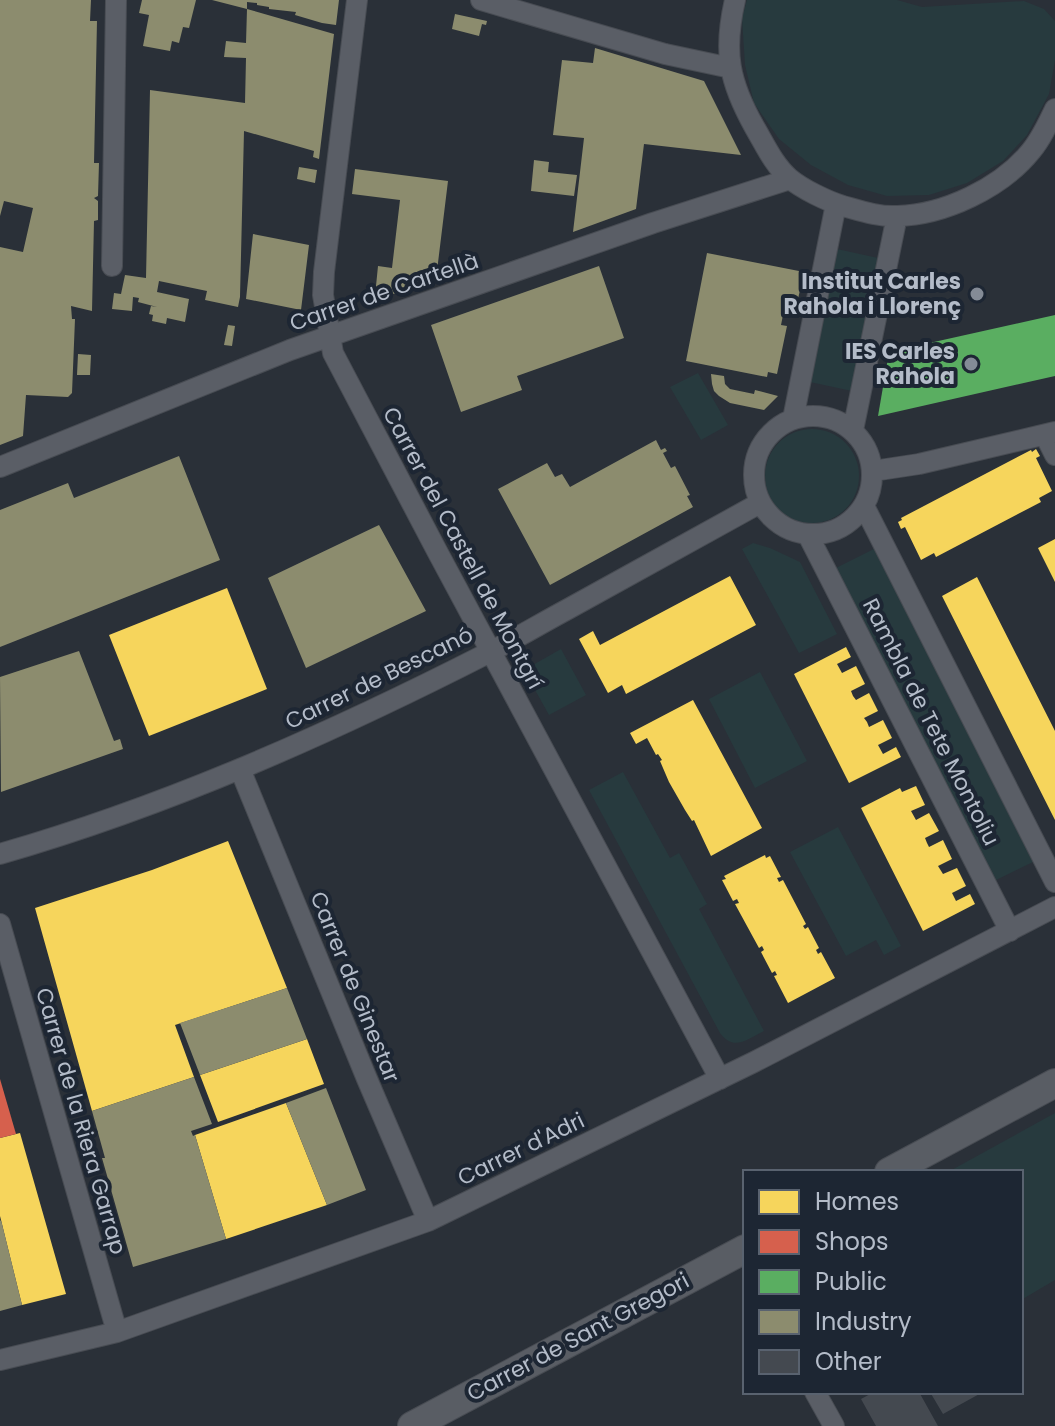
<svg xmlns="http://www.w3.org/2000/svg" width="1055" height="1426" font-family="Poppins,sans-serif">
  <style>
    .green { fill: #273a3e }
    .homes { fill: #f6d55c }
    .shops { fill: #d6604d }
    .public { fill: #5aae61 }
    .industry { fill: #8c8c6e }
    .building { fill: #444950 }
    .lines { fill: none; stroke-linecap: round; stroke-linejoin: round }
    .minor-casing { stroke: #484c53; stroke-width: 22 }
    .secondary-casing { stroke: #484c53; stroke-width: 30 }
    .minor { stroke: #5a5e66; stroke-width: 20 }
    .secondary { stroke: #595d64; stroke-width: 28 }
    .poi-dot { fill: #848b96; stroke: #1d2633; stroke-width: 3 }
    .labels { text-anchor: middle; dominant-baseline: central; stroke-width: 8; stroke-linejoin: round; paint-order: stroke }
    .poi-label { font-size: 22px; font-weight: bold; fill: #b4bcc9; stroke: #1d2633; text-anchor: end }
    .street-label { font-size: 22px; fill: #b4bcc9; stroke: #1d2633 }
  </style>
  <rect width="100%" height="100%" fill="#2a3038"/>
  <path class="green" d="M747 0H897L922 7 1024 1 1044 9 1055 21V60L1049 94 1027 135 1003 161 967 183 929 195 887 196 848 185 811 165 779 139 754 103 745 65 742 18Z
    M837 249 878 258 852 391 810 382Z
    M698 373 728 425 701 440 670 387Z
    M765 476a47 47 0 1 1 94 0a47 47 0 1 1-94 0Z
    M753 543 770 548 800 562 837 634 799 653 742 549Z
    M874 549 1033 862 994 881 836 568Z
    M561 649 586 695 549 715 524 670Z
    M760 672 807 761 755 788 709 699Z
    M623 772 670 858 679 853 707 904 699 909 764 1031C747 1039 734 1052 720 1033L589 790Z
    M838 827 901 946 884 955 876 940 846 956 790 852Z
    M1055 1113V1280L1021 1300V1172H948Z"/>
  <path class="homes" d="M1036 449 1040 456 1036 458 1052 491 1039 498 1041 502 936 557 934 553 921 560 905 527 901 529 898 522 902 520 901 518 1031 450 1032 452Z
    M1055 539V582L1038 548Z
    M730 576 756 625 626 694 622 685 608 693 579 639 593 631 600 645Z
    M977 577 1055 731V820L942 596Z
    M227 588 267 689 149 736 109 635Z
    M846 647 851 657 837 664 842 673 856 666 865 684 851 691 853 696 856 700 869 693 878 711 864 718 867 722 869 727 883 720 892 738 878 745 883 754 896 747 901 757 849 783 794 674Z
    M693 700 762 828 711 856 694 820 692 821 685 810 669 782 660 761 662 760 658 754 656 755 647 738 636 744 630 733Z
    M916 786 925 805 911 811 916 820 929 813 939 831 925 838 927 843 929 847 943 840 952 859 938 866 943 874 957 868 966 886 952 893 956 901 970 894 975 904 923 931 861 808 900 788 902 792Z
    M228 841 287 988 175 1025 194 1077 92 1111 35 908 152 870Z
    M765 855 766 858 770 856 781 877 777 878 779 882 783 880 806 924 803 926 805 929 808 927 819 948 816 950 818 954 821 952 835 978 788 1003 774 976 777 975 775 971 772 973 761 952 764 950 762 946 759 948 735 904 739 903 737 899 733 901 722 880 726 879 724 876Z
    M307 1039 324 1084 218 1122 200 1075Z
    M286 1103 327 1205 226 1239 195 1135Z
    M20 1133 66 1294 22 1305 0 1216V1138Z"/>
  <path class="shops" d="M0 1079 16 1134 0 1138Z"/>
  <path class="public" d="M1055 315V376L878 416 889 352Z"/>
  <path class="industry" d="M0 0H91L90 21H97L94 163H99L98 196 94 198 98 201V220L94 221 92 311 71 306 72 319H75L72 393 68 397 26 395 23 436 0 445V247L23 252 33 208 4 201 0 216Z
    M142 0H196L189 28 183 27 179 43 172 41 170 51 143 46 149 15 139 13Z
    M212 0H339L336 25 322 23 295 15 296 12 269 9V7L257 5V3L247 2V9Z
    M247 9 334 34 319 159 313 157 314 151 244 131 240 297 238 307 205 300 207 291 159 281 157 292 189 299 185 322 167 318 166 324 152 321 153 315 149 314 151 306 157 307 138 302 139 298 133 297 132 311 112 309 114 293 121 294 125 275 146 278 150 90 245 103 246 58 224 57 226 41 246 43Z
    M455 14 487 21 486 25 482 24 479 36 452 29Z
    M595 48 704 81 741 155 644 144 636 209 573 232 584 138 553 135 562 60 593 63Z
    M534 160 549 162 548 172 577 175 574 196 531 191Z
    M299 167 317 170 315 183 297 179Z
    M355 169 448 181 436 279 379 299 375 296 378 266 392 268 400 200 352 194Z
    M253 234 309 245 301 310 246 299Z
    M707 253 804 272 794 317 783 315 781 325 787 326 777 374 768 372 767 377 686 361Z
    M599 266 624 338 517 376 522 390 461 412 431 325Z
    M228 325 235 326 232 346 224 345Z
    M78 354 91 355 90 375H77Z
    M711 374 724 376 725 384 730 389 754 394 755 390 778 396 764 410 730 403 719 396 714 391 712 384Z
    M656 440 661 450 665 448 667 451 663 453 671 468 675 466 690 495 687 496 693 507 550 585 498 489 547 463 555 477 562 474 570 487Z
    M179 456 220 560 0 647V510L68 483 74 498Z
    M379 525 426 611 306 668 268 578Z
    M79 651 114 741 120 739 123 749 1 792 0 677Z
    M287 988 307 1039 200 1075 180 1023Z
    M194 1077 212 1124 191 1131 193 1136 195 1135 226 1239 133 1267 102 1158H105L92 1111Z
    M326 1088 366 1190 327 1205 286 1103Z
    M1 1220 22 1305 0 1311V1221Z"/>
  <path class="building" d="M874 1392H919L938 1426H876L861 1399Z
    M930 1392H983L943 1414Z"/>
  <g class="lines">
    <defs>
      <path id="minor" d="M357 0 324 272 323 295 333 353 437 551 720 1079
        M481 0 665 54 731 68
        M735 0C723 52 729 82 755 128 765 145 774 165 789 178 802 189 827 201 843 206 861 211 879 217 897 216 944 215 1001 188 1031 151 1041 139 1048 124 1055 109
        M112 266 116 0
        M754 475a59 59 0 1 1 118 0a59 59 0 1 1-118 0Z
        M793 419 836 204
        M853 430 897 216
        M1045 435 1055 455
        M0 467 290 350 653 223 790 179
        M873 471 919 464 1055 432
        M864 506 1055 882
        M808 535 1010 931
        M240 769 367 1079 428 1221
        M0 854C170 805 331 733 488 653 515 639 542 623 568 609 632 573 696 538 760 503
        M0 924 117 1332
        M0 1360 117 1332 428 1221 754 1062 1055 907
        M815 1392 834 1426"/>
      <path id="secondary" d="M889 1172 1055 1083
        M412 1426 745 1249"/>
    </defs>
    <use href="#minor" class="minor-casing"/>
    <use href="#secondary" class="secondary-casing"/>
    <use href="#minor" class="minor"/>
    <use href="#secondary" class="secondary"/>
  </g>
  <g class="poi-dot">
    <circle cx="977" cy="294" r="8"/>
    <circle cx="971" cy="364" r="8"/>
  </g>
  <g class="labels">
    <g class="poi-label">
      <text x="961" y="281">Institut Carles<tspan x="961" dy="25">Rahola i Llorenç</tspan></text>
      <text x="955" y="351">IES Carles<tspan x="955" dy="25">Rahola</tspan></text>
    </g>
    <g class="street-label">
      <text transform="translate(384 292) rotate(-19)">Carrer de Cartellà</text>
      <text transform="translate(463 548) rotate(62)">Carrer del Castell de Montgrí</text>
      <text transform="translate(379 678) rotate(-26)">Carrer de Bescanó</text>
      <text transform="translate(931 722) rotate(63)">Rambla de Tete Montoliu</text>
      <text transform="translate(355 987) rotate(68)">Carrer de Ginestar</text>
      <text transform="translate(81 1121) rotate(74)">Carrer de la Riera Garrap</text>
      <text transform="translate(521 1149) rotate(-26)">Carrer d'Adri</text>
      <text transform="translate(578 1337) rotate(-28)">Carrer de Sant Gregori</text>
    </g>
  </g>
  <rect x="743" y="1170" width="280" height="224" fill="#1d2633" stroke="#59626f" stroke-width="2"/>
  <rect x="759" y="1190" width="40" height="24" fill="#f6d55c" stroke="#59626f" stroke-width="2"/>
  <text x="815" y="1210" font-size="24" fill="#b4bcc9">Homes</text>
  <rect x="759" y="1230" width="40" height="24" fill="#d6604d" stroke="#59626f" stroke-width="2"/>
  <text x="815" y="1250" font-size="24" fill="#b4bcc9">Shops</text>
  <rect x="759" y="1270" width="40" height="24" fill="#5aae61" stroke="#59626f" stroke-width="2"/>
  <text x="815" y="1290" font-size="24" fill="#b4bcc9">Public</text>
  <rect x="759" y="1310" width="40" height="24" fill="#8c8c6e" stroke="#59626f" stroke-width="2"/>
  <text x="815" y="1330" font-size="24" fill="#b4bcc9">Industry</text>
  <rect x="759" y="1350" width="40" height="24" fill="#444950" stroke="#59626f" stroke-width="2"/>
  <text x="815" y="1370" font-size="24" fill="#b4bcc9">Other</text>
</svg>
